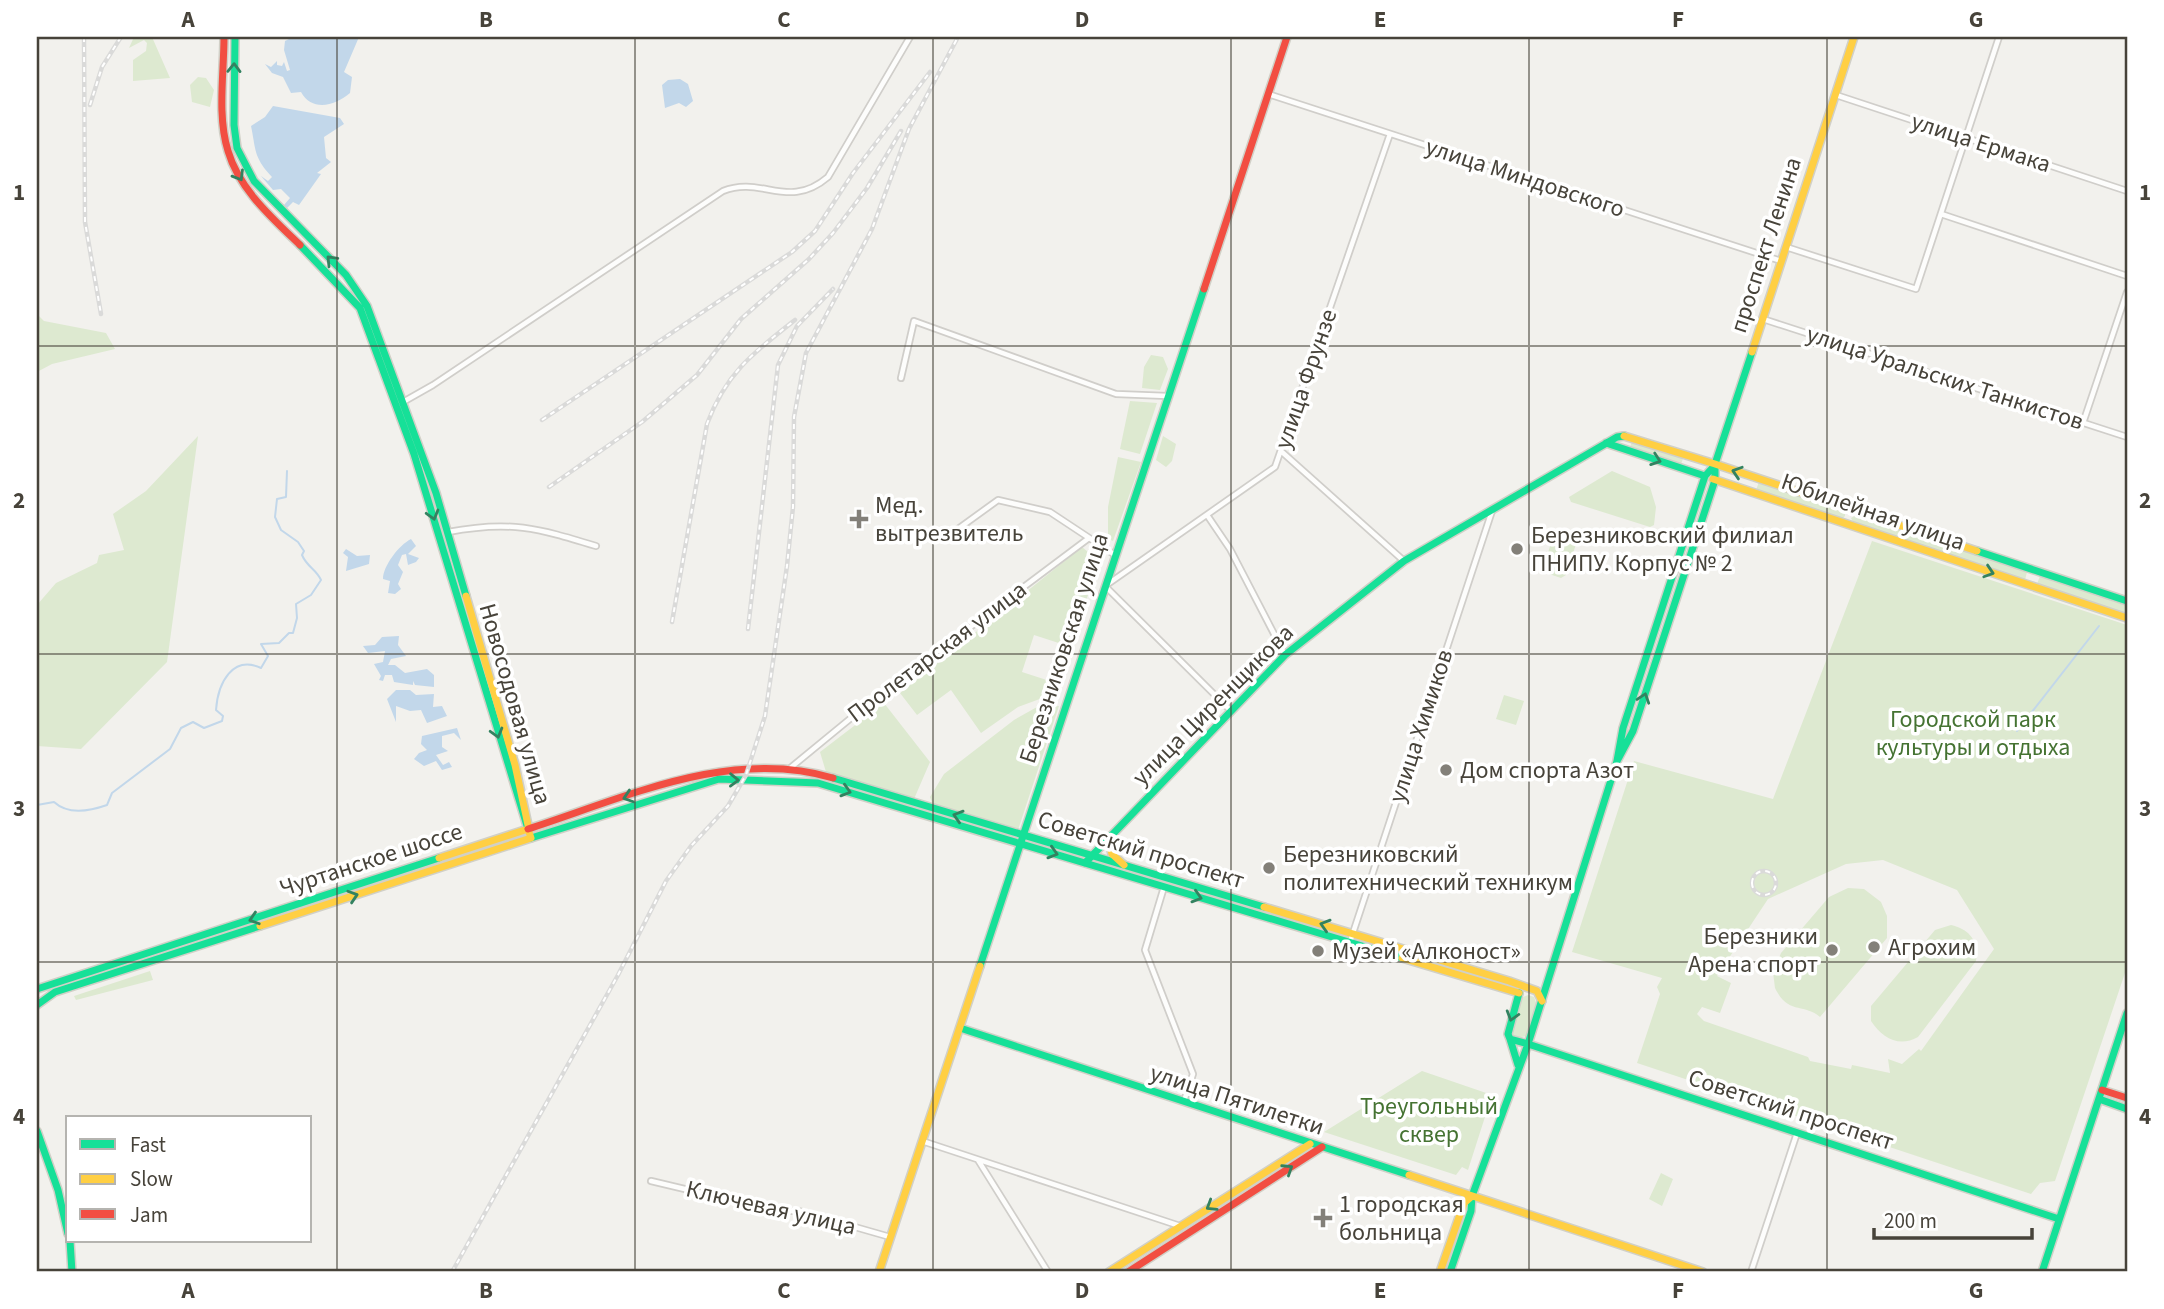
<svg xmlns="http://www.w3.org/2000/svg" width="2164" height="1309" font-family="'Source Sans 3',sans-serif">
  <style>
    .green { fill: #dde9d0; fill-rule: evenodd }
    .water { fill: #c2d7ea }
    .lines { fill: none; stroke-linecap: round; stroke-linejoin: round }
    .stream { stroke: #c2d7ea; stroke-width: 2 }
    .street-casing { stroke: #d0ceca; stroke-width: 8 }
    .fast-casing { stroke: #d1d0c7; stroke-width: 10 }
    .slow-casing { stroke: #d1d0c7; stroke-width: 10 }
    .jam-casing { stroke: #d1d0c7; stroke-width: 10 }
    .street { stroke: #fdfdfc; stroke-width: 4.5 }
    .fast { stroke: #16e098; stroke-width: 7 }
    .slow { stroke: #ffcf43; stroke-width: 7 }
    .jam { stroke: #f24e42; stroke-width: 7 }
    .rail-casing { stroke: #dadad9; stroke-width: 4.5 }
    .rail { stroke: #fff; stroke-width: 2; stroke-dasharray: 5; stroke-linecap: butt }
    .oneway { stroke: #338260 }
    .grid { fill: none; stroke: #47433a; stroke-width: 2; stroke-opacity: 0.55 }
    .poi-dot { fill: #838079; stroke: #fff; stroke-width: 2.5 }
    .labels { text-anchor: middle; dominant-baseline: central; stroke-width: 7; stroke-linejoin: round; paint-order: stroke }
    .street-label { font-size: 24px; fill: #47433a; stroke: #fff }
    .poi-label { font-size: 24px; fill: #47433a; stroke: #fff; text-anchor: start }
    .park-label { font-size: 24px; fill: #457332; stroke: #fff }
    .neatline { fill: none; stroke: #47433a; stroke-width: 2.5 }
    .grid-label { font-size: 23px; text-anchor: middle; font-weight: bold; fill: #47433a }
  </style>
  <rect width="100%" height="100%" fill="#f2f1ed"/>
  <path class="green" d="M134 37H152L170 78 133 81V60L146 51 147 43 144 40 129 48Z
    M198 77 206 78 214 90 210 107 192 102 190 85Z
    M37 314 44 321 106 333 115 349 52 364 37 372Z
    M1151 355 1163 357 1168 369 1160 390 1142 388 1144 367Z
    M1130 401 1157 403 1140 454 1120 449Z
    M198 436 167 662 81 749 37 746V605L56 583 97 563 99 555 124 550 113 514 146 491Z
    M1163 436 1176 444 1172 461 1166 467 1156 460Z
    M1633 439 1684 456 1681 464 1630 447Z
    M1118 457 1141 462 1113 541 1108 539V507Z
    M1612 471 1650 487 1656 507 1654 525 1650 527 1571 502 1569 497Z
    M1759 482 1845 512V516L1842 519 1756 490Z
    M1856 515 2027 572 2025 580 1853 522 1851 518Z
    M1561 529 1575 533 1578 538 1566 575 1561 578 1546 573 1543 568 1555 531Z
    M1872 541 2127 625V967L2055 1181 2040 1183 2031 1194 1637 1063 1660 994 1657 987 1662 978 1572 952 1634 761 1773 799ZM1883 860 1957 890 1994 949 1921 1051 1919 1049 1902 1064 1888 1059 1890 1073 1852 1065 1851 1069 1810 1061 1808 1057 1704 1021 1697 1014 1702 1007 1720 1013 1731 983 1717 976 1768 899 1846 864Z
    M1082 547 1099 561 1071 647 1034 635 1022 672 1059 684 1056 693 1018 707 981 733 951 690 917 715 900 693Z
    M2040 576 2127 606V614L2037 584Z
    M1504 695 1524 701 1516 725 1496 719Z
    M884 703 930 762 914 799 826 772 820 752Z
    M1059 706 1018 830 933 805 930 797 944 774 1014 720 1037 707Z
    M1848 888 1864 889 1881 902 1887 916V938L1820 1017C1804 1003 1788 1015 1775 988L1773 972 1781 953 1829 897Z
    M1951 925C1970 929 1979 942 1976 961L1918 1037C1899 1048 1882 1038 1871 1021V1006L1935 930Z
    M150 971 153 980 76 1000 74 996Z
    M1528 995 1534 997 1537 1005 1527 1036 1516 1038 1511 1032 1521 998Z
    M1422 1071 1492 1095 1468 1170 1462 1167 1456 1175 1324 1132Z
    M1661 1173 1673 1179 1662 1206 1649 1199Z"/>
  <path class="water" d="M293 37H359L344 72 352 77 350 93C335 106 312 112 301 92L291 93 283 77 272 73 265 64 271 67 277 61V65L282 66 284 62 287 71 290 70 284 50 285 41Z
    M680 79 688 84 693 101 686 107 679 103 665 108 662 85 668 80Z
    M273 106 340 118 344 124 324 137 326 158 331 162 317 173 321 174 299 205 293 202 287 208 284 205 290 198 281 189 273 190 261 176 268 181 272 177C253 157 256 149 251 126L265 117Z
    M411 539 416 546 408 554 419 558 416 562 408 565 406 554 402 555 398 565 403 572 398 584 401 589 395 594 388 593 390 581 383 579C383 566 399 545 411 539Z
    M346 549 357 556 370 555 369 564 346 571 348 557 343 553Z
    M399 636 398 645 406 656 391 659 388 665H395L405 673 427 669 434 675V687L415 685 413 681V685L394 682 392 675H385L383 681 379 680 381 676 374 664 383 662 385 651 368 653 363 646 375 645 382 637Z
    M396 690H410L416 695 434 694 433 707 442 706 447 716 427 723 421 710 410 711 396 706V722L387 699Z
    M457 728 461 740 454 733 442 736V747L448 751 436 755 443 765 449 762 452 767 442 770 436 761 424 766 414 759 419 753 427 750 421 744 422 736Z"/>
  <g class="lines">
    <path class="stream" d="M2017 731 2099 626
      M37 805 54 802C68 815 90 811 107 805L112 793 170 749 181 728 193 722 204 728 222 721 223 716 216 710C218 682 233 655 261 668L268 656 261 644 279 643 289 633H293L297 618 296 604 311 595 321 580C316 569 307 567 302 555L304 551 298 542 281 530 275 517 277 499 286 497 287 471"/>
    <defs>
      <path id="street" d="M1268 94 1781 261
        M1836 95 2127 191
        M1941 214 2127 276
        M1786 247 1916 289 1999 37
        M1763 319 2127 437
        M901 378 914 321 1116 394 1168 396
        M403 402 433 385 723 191C762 175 788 211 828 177L910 37
        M2083 423 2127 292
        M1282 452 1404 561
        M1207 515 1230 549 1285 655
        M448 532C510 520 537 528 596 546
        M951 534 998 500 1050 512 1115 555
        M1230 710 1105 586 1275 467 1390 134
        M789 769 873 700 1089 538
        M1164 887 1145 950 1193 1074 1184 1101
        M1350 942 1492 511
        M922 1141 1180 1226
        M978 1160 1048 1272
        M651 1181 777 1211H799L890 1237
        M1751 1272 1797 1133"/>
      <path id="fast" d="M235 37 234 125 237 148 254 181 346 275 367 306 436 493 466 596
        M300 245 360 308 414 454 528 829
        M1606 443 1705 476
        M1977 551 2127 601
        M1617 761 1633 731 1715 480V464L1752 352
        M833 778 1264 907
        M531 838 719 779 818 783 1402 958
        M1085 863 1285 655 1404 561 1617 437 1624 436
        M980 966 1204 289
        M37 989 439 858
        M1519 993 1508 1034 1510 1039 1528 1044 1617 761 1623 728 1705 476 1715 465
        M37 1005 55 992 260 926
        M960 1028 1409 1175
        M1510 1039 1518 1065
        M2099 1099 2127 1109
        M37 1131 58 1190 68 1234
        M70 1241 72 1272
        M1450 1272 1471 1211 1472 1196 1528 1044 2059 1219
        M2042 1272 2127 1013"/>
      <path id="slow" d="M1752 352 1854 37
        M1624 436 1715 464
        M1715 464 1977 551
        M1713 479 2127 618
        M466 596 515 765 528 825
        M1108 838 1112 854 1124 865
        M1264 907 1509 981 1537 991 1542 1001
        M260 926 531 838 528 829 439 858
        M1402 958 1519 993
        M1409 1175 1703 1272
        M879 1272 980 966
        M1109 1272 1310 1144
        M1440 1272 1464 1203 1472 1196"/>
      <path id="jam" d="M224 37C224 73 217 116 228 151 239 189 272 218 300 245
        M1204 289 1287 37
        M528 829C624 798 731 747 833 778
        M2102 1090 2127 1098
        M1128 1272 1322 1147"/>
    </defs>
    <use href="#street" class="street-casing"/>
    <use href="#fast" class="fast-casing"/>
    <use href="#slow" class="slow-casing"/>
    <use href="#jam" class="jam-casing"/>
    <use href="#street" class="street"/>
    <use href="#fast" class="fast"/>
    <use href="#slow" class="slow"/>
    <use href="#jam" class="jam"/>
    <defs>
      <path id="rail" d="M84 37 85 222 101 314
        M90 105 102 67 121 37
        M542 420 792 252 815 231 853 173 930 72
        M549 487 642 422 697 375 741 319 809 259 833 233 867 188 901 131
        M672 622 707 424C726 373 753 353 795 320
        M748 629 778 365 797 326 833 289
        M1752 883a12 12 0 1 1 24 0a12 12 0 1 1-24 0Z
        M452 1272 618 975 666 881 691 846 728 806 746 775 765 716 787 566 793 507 794 417 806 353 872 229 909 129 958 37"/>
    </defs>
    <use href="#rail" class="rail-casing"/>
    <use href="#rail" class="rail"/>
  </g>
  <defs><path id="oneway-chevron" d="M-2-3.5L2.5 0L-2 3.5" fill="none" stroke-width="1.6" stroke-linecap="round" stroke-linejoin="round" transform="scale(1.75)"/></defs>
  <g class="oneway">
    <use href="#oneway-chevron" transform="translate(234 68) rotate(-89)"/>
    <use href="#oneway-chevron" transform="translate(239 176) rotate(59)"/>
    <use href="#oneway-chevron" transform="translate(331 260) rotate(-134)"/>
    <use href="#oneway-chevron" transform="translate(1656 460) rotate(19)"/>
    <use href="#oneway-chevron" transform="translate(1737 472) rotate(-162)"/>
    <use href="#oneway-chevron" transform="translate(433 515) rotate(74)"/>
    <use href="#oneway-chevron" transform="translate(1989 572) rotate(18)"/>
    <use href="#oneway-chevron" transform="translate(1644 698) rotate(-72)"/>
    <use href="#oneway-chevron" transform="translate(497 733) rotate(74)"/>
    <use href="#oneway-chevron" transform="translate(734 780) rotate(1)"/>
    <use href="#oneway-chevron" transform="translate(846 791) rotate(17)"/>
    <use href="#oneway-chevron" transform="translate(628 797) rotate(162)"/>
    <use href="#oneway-chevron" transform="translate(958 816) rotate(-163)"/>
    <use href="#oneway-chevron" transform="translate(1053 853) rotate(17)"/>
    <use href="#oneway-chevron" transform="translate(353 896) rotate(-18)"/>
    <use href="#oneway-chevron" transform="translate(1197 897) rotate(17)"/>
    <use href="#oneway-chevron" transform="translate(254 919) rotate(162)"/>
    <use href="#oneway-chevron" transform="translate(1325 925) rotate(-163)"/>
    <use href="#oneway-chevron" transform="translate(1512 1016) rotate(107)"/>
    <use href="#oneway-chevron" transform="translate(1288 1169) rotate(-33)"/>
    <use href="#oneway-chevron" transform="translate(1211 1206) rotate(148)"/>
  </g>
  <path class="grid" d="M337 37V1272M635 37V1272M933 37V1272M1231 37V1272M1529 37V1272M1827 37V1272M37 346H2127M37 654H2127M37 962H2127"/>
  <g class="poi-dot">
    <path d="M855.5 508.5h7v7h7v7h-7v7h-7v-7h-7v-7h7z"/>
    <circle cx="1517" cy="549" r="7"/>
    <circle cx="1446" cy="770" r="7"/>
    <circle cx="1269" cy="868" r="7"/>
    <circle cx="1874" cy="947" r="7"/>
    <circle cx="1832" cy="950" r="7"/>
    <circle cx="1318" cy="951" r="7"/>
    <path d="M1319.5 1207.5h7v7h7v7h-7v7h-7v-7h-7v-7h7z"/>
  </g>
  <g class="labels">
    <g class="street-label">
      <text transform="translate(1981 143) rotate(18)">улица Ермака</text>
      <text transform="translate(1525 178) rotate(18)">улица Миндовского</text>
      <text transform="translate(1766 245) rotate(-72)">проспект Ленина</text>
      <text transform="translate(1945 378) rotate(18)">улица Уральских Танкистов</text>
      <text transform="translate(1306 379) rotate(-71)">улица Фрунзе</text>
      <text transform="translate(1873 512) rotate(19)">Юбилейная улица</text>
      <text transform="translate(1064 648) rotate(-72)">Березниковская улица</text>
      <text transform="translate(937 652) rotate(-37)">Пролетарская улица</text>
      <text transform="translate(515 704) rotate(74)">Новосодовая улица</text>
      <text transform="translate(1213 705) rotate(-45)">улица Циренщикова</text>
      <text transform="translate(1421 726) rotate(-72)">улица Химиков</text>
      <text transform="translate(1141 850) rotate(17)">Советский проспект</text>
      <text transform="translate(371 860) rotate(-18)">Чуртанское шоссе</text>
      <text transform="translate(1237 1100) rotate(18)">улица Пятилетки</text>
      <text transform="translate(1791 1110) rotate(18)">Советский проспект</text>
      <text transform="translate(771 1208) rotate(13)">Ключевая улица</text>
    </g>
    <g class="poi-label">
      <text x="875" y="505">Мед.<tspan x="875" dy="28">вытрезвитель</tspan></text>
      <text x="1531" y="535">Березниковский филиал<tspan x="1531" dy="28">ПНИПУ. Корпус № 2</tspan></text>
      <text x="1460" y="770">Дом спорта Азот</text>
      <text x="1283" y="854">Березниковский<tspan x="1283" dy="28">политехнический техникум</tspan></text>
      <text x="1818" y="936" text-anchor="end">Березники<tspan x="1818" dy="28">Арена спорт</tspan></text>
      <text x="1888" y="947">Агрохим</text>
      <text x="1332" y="951">Музей «Алконост»</text>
      <text x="1339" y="1204">1 городская<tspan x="1339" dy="28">больница</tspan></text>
    </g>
    <g class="park-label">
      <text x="1973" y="719">Городской парк<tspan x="1973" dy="28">культуры и отдыха</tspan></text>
      <text x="1429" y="1106">Треугольный<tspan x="1429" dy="28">сквер</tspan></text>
    </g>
  </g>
  <rect width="2164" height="1309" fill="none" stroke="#ffffff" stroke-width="77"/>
  <rect x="66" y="1116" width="245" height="126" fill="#ffffff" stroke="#b5b4b0" stroke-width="2"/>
  <rect x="80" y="1139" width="35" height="10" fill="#16e098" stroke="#b5b4b0" stroke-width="2"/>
  <text x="130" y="1152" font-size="21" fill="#47433a">Fast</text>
  <rect x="80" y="1174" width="35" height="10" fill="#ffcf43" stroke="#b5b4b0" stroke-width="2"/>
  <text x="130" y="1186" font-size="21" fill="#47433a">Slow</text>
  <rect x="80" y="1209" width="35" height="10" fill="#f24e42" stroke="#b5b4b0" stroke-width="2"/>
  <text x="130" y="1222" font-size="21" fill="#47433a">Jam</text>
  <path d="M1874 1228v10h158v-10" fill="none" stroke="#47433a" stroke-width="3.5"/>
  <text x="1884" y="1228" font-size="21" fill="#47433a" stroke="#ffffff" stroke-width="5" paint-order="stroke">200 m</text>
  <rect x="38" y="38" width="2088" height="1232" class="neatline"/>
  <g class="grid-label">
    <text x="188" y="27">A</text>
    <text x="486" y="27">B</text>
    <text x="784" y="27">C</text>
    <text x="1082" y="27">D</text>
    <text x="1380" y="27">E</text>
    <text x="1678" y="27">F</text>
    <text x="1976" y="27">G</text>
    <text x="19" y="200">1</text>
    <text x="2145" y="200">1</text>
    <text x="19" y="508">2</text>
    <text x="2145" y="508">2</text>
    <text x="19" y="816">3</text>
    <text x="2145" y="816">3</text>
    <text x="19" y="1124">4</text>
    <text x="2145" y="1124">4</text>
    <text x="188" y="1298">A</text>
    <text x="486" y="1298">B</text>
    <text x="784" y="1298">C</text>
    <text x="1082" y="1298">D</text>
    <text x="1380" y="1298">E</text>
    <text x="1678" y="1298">F</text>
    <text x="1976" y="1298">G</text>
  </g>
</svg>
